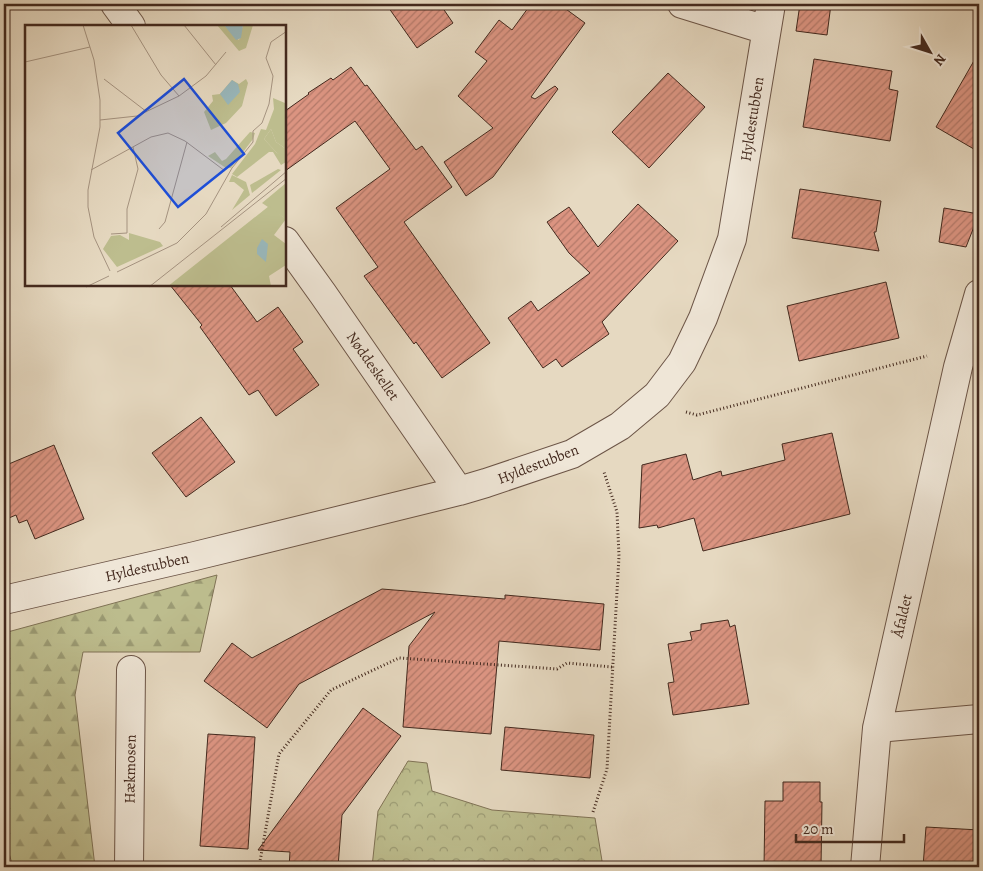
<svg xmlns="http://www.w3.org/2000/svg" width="983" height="871" font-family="Alegreya,serif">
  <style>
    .forest { fill: url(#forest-firs); stroke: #807356 }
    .park { fill: url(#park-crowns); stroke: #807356 }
    .building { fill: url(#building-hatch); stroke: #43291e }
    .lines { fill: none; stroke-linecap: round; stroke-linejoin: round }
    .minor-casing { stroke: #6c5547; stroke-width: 30 }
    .path { stroke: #43291e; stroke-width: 3; stroke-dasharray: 1 2.5; stroke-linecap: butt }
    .minor { stroke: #efe6d7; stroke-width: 28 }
    .labels { text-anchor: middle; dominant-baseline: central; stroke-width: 4; stroke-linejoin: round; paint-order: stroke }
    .street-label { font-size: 15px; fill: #43291e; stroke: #efe6d7 }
    .inset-road { fill: none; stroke: #a59380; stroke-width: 1 }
    .view { fill: #1d4ed8; fill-opacity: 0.15; stroke: #1d4ed8; stroke-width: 2.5 }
    .inset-edge { fill: none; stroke: #43291e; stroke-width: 2.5 }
  </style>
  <defs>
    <pattern id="forest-firs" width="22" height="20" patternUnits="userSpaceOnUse" patternTransform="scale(1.25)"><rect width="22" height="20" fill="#bdbd8e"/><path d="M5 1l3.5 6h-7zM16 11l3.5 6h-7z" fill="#9b9a73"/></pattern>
    <pattern id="park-crowns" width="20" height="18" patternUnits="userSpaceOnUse" patternTransform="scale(1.25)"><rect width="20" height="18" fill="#bdbd8e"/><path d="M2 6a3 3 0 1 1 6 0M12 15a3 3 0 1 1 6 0" fill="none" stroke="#9b9a73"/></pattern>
    <pattern id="building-hatch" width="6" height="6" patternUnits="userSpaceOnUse" patternTransform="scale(1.25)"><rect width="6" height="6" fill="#db9481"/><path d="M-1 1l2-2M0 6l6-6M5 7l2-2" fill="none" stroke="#b37969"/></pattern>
  </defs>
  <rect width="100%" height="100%" fill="#e6d9c1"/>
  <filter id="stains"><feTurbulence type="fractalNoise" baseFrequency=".004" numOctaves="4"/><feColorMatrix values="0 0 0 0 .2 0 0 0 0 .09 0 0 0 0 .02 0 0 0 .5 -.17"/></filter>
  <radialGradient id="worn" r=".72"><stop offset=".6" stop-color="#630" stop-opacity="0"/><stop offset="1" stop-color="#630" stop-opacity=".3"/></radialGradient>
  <path class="forest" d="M217 575 200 652H83L75 695 95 867H13L4 836V633Z"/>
  <path class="park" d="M408 761 427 763 432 791 492 810 595 818 603 867H372L378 811Z"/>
  <path class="building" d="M386 4H440L453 23 417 48Z
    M531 4H559L585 23 531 97 535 99 555 86 558 89 493 177 466 196 444 162 493 128 458 96 487 61 475 52 499 20 512 30Z
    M800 4H831L827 35 796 31Z
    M979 52V152L936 127Z
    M814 59 892 71 889 89 898 91 890 141 803 127Z
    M351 67 365 86 367 85 416 150 422 146 452 187 404 222 490 343 442 378 416 342 414 344 364 276 378 267 336 208 390 169 355 121 285 171V111L309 94 308 93 331 78 333 80Z
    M668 73 705 107 649 168 612 132Z
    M800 189 881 201 876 232H874L879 251 792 238Z
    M638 204 678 241 602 322 609 334 562 367 556 359 543 368 508 318 531 301 538 311 590 273 569 253 547 222 569 207 598 247Z
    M944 208 979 214 966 247 939 242Z
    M886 282 899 338 799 361 787 306Z
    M170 285H230L257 322 278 307 303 342 293 349 319 385 276 416 258 390 249 395 200 327 202 325Z
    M201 417 235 462 186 497 152 453Z
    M832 433 850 514 703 551 694 518 658 528 657 525 639 528 642 465 686 454 693 480 721 471 722 476 785 460 782 444Z
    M54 445 84 519 35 539 27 520 19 523 16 515 4 520V466Z
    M382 589 505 599V595L604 604 600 650 499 641 491 734 403 727 409 646 435 612 299 684 267 728 204 681 232 643 252 658Z
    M728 620 730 627 735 625 749 704 673 715 668 683 674 682 668 644 692 640 690 632 701 630V624Z
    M363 708 401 736 342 815 338 867H289L290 852 258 850Z
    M505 727 594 735 590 778 501 770Z
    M208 734 255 737 248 849 200 846Z
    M783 782H820V802H822L821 867H764L765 801H783Z
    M926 827 979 830V867H923Z"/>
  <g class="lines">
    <defs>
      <path id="minor" d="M115 4 131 26
        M682 4 766 30
        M285 241 323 294 459 491
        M4 600 195 556 459 491 486 483 572 454 620 426 657 395 682 362 703 318 732 239 771 4
        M877 728 979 719
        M129 867 131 670
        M865 867 877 728 958 367 979 294"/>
    </defs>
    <use href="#minor" class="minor-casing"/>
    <path class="path" d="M686 412 697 415 927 356
      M593 812 607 769 619 556 617 512 604 472
      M251 867 259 865
      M259 867 279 754 331 690 399 658 557 669 567 663 612 667"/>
    <use href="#minor" class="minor"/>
  </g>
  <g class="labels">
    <g class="street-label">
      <text transform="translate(752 119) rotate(-81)">Hyldestubben</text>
      <text transform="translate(373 366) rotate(55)">Nøddeskellet</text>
      <text transform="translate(538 464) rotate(-21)">Hyldestubben</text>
      <text transform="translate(147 567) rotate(-13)">Hyldestubben</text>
      <text transform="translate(902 616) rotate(-77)">Åfaldet</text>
      <text transform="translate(130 769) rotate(-89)">Hækmosen</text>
    </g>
  </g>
  <g transform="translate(25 25)">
    <rect width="261" height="261" fill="#e6d9c1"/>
    <path d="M246 104 251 117 261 124V130L257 131 252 128 239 114ZM253 144 256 145 227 168 225 160ZM207 150 221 157 225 170 207 185 219 165 209 157H204ZM261 158V194L237 178Z" fill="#bdbd8e"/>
    <path d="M248 73 260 78 261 124 251 117 246 104 239 114 252 128 261 130V137L256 140 248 127H244L212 152 207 149 230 119 236 104 241 105 249 84ZM225 107 230 108 228 114 206 143H201L183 131 190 127 197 136 201 134ZM244 181 261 194 249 210 261 219V240L244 251 246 261 142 262Z" fill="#bdbd8e"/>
    <path d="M192 0H199L214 15 218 0H228L221 23 214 26ZM221 54 223 58 217 81 201 98 186 105 179 87 188 76 187 70 195 69 207 55 214 59ZM104 208 135 217 138 221 92 242 78 224 86 211 95 210 104 215Z" fill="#bdbd8e"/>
    <path d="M199 0H218L216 13 211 15ZM207 55 213 59 215 67 203 80 195 69ZM237 214 243 219 241 237 232 229V223Z" fill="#99b8bc"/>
    <path class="inset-road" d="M58 0 69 35 75 75V102L63 165V182L69 212 85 246M106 0 136 50 154 71M159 0 191 40M0 37 65 22M79 54 122 87M75 95 112 91 154 71 181 51 201 27M66 145 126 112 143 108 160 116 200 146M196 202 262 146M134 204 140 197 162 117M86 209 102 208V184L113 144 108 122M92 247 152 218 181 189 207 143 228 117V106L237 98 244 79 248 51 241 33 246 17 262 6M61 262 84 251M124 262 262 153"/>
    <path class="view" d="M159 54 219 129 153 182 93 108Z"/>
    <rect width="261" height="261" class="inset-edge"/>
  </g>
  <rect width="983" height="871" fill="none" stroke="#e6d9c1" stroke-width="20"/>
  <rect x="5" y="5" width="973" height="861" fill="none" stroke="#43291e" stroke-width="2.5"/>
  <rect x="10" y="10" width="963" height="851" fill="none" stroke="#43291e"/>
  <g transform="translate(930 52) rotate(129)" stroke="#efe6d7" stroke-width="4" paint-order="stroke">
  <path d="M0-4L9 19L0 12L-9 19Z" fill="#43291e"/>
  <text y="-8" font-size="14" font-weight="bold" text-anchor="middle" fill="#43291e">N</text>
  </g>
  <path d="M796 834v8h108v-8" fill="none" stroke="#43291e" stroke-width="2.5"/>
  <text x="803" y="834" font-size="15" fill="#43291e" stroke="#efe6d7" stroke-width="4" paint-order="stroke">20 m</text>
  <rect width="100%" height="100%" filter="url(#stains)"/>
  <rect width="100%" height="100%" fill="url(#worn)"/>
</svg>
